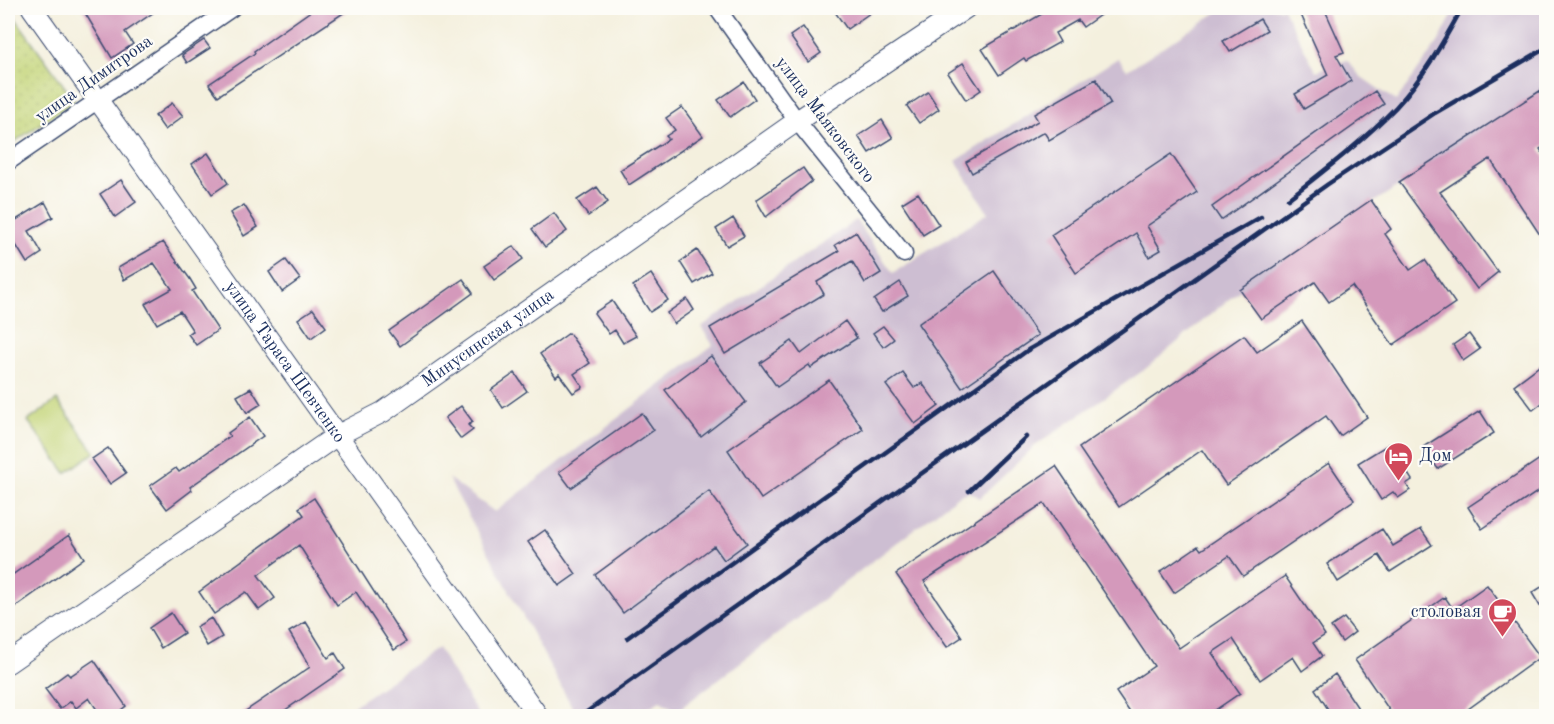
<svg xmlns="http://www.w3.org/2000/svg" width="1554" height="724" font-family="'Old Standard TT',serif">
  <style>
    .industrial { fill: #cdbed2 }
    .green { fill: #c3d477; stroke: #6f826a; stroke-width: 1.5 }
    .park { fill: url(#park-dots); stroke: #6f826a; stroke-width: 1.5 }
    .building { fill: #d499bb }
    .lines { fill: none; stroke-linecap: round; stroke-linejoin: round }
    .minor-casing { stroke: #3c4c71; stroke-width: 19 }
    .tertiary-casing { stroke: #3c4c71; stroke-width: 22 }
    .minor { stroke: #fff; stroke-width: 16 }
    .tertiary { stroke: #fff; stroke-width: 20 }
    .rail { stroke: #1b2f5e; stroke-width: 4.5 }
    .labels { text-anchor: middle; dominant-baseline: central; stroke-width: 4.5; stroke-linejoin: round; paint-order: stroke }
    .street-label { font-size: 18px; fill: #1b2f5e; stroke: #fdfcf7 }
    .poi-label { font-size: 18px; fill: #1b2f5e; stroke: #fdfcf7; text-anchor: start }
  </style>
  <defs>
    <pattern id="park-dots" width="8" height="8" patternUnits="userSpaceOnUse" patternTransform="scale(1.5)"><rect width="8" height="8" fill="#c3d477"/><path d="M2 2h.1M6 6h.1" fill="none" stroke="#a7b669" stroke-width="1.8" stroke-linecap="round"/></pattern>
  </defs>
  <rect width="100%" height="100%" fill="#fdfcf7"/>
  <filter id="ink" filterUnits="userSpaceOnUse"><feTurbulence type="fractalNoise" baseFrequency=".0167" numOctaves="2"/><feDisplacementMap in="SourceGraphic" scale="12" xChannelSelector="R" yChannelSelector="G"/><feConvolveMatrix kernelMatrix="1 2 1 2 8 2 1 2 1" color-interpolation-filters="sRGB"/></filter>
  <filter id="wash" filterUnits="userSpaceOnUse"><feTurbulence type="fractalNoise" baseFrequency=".008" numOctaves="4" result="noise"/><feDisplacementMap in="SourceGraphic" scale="24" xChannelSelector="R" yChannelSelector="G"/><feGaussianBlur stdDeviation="1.35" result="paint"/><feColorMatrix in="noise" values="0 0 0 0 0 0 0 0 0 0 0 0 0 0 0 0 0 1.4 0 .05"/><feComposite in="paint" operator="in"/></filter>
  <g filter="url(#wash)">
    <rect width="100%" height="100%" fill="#f4f0de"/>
    <path class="industrial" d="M1224 8H1283L1316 71 1347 60 1360 76 1396 101 1439 41 1456 8H1546V89L1240 290 1144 370 1035 446 980 498 969 492 959 495 677 711 660 701 635 716H577L448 478 495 512 713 345 701 327 856 220 893 273 988 213 956 161 1118 58 1127 70Z
      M438 648 479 716H339Z"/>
    <path class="green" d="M57 400 95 452 66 473 28 421Z"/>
    <path class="park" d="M8 8 75 101 8 146Z"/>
    <g id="blocks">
      <path class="building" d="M82 8H160L125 32 133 44 112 58Z
        M315 8H351L218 96 209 84 255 53 254 51Z
        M841 8H877L847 29 835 12Z
        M1052 8H1110L1083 27 1078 20 1055 33 1060 42 1026 61 1024 58 999 75 982 49Z
        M1298 8H1324L1344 52 1336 55 1351 81 1304 109 1295 94 1328 75Z
        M1260 19 1267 30 1230 52 1223 41Z
        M803 27 821 53 808 62 790 36Z
        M204 40 210 48 187 63 182 55Z
        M963 63 981 90 966 100 948 73Z
        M1096 79 1111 104 1049 140 1044 132 972 173 966 162 1038 121 1034 114Z
        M744 82 755 99 730 117 718 100Z
        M1546 87V145L1540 149 1546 158V244L1490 159 1440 192 1498 272 1477 289 1399 182Z
        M1375 91 1384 104 1221 220 1212 207Z
        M928 92 939 109 919 123 907 106Z
        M172 103 183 116 165 130 155 116Z
        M682 107 703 136 629 185 620 170 669 139 666 136 675 130 666 118Z
        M882 120 893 138 869 153 858 136Z
        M208 153 228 183 212 194 192 164Z
        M1171 154 1197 192 1147 226 1161 250 1149 257 1136 233 1076 273 1051 235Z
        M803 168 812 181 766 217 756 200Z
        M121 180 136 202 115 217 100 194Z
        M597 187 608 202 588 216 577 200Z
        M918 193 939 225 923 235 902 203Z
        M1371 200 1391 229 1385 234 1410 270 1425 260 1455 303 1393 345 1352 286 1329 302 1315 282 1261 319 1240 290Z
        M45 202 53 217 29 231 42 253 27 263 8 232V225Z
        M244 205 258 227 244 236 230 213Z
        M554 213 567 231 545 247 532 229Z
        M733 218 744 236 727 246 716 229Z
        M856 232 881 273 865 283 852 261 817 282 824 294 725 354 710 328 839 251 835 245Z
        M163 242 190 279 196 289 192 291 218 330 196 345 188 334 193 331 180 311 157 324 145 304 172 289 154 263 124 280 118 268Z
        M514 246 523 259 494 280 484 266Z
        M697 250 712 273 694 284 680 262Z
        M286 260 300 279 282 292 269 272Z
        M994 271 1038 335 962 388 918 324Z
        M651 274 668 300 650 312 633 286Z
        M463 279 473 293 400 346 389 331Z
        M900 282 908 296 882 312 874 300Z
        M687 299 694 310 674 324 667 313Z
        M612 301 636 336 623 343 615 330 609 334 594 313Z
        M313 309 326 327 311 338 298 319Z
        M845 321 857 338 811 368 809 365 777 387 760 363 792 341 801 354Z
        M1302 321 1367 417 1340 436 1326 416 1226 485 1202 450 1119 507 1079 448 1244 335 1257 352Z
        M883 326 894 339 883 347 873 333Z
        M569 333 590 363 574 374 583 387 573 393 559 374 556 377 540 354Z
        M1469 334 1480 349 1463 361 1453 345Z
        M711 356 746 402 701 437 665 390Z
        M1546 361V400L1533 410 1514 385Z
        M515 373 527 391 503 408 491 390Z
        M903 373 914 388 922 383 939 406 915 424 886 385Z
        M829 380 863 429 761 499 728 450Z
        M251 388 261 404 247 413 237 396Z
        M461 406 473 422 468 425 473 430 461 439 445 418Z
        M1480 411 1494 433 1438 469 1423 447Z
        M642 413 654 430 571 488 559 472Z
        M250 417 263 436 190 487 192 490 167 509 150 486 176 468 179 472 230 436 228 433Z
        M1389 444 1412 480 1406 484 1410 490 1398 498 1393 492 1381 500 1358 463Z
        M108 448 126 473 110 484 92 459Z
        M1546 455V486L1482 529 1468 507Z
        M1329 463 1354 500 1243 576 1229 556 1174 593 1160 572 1198 546 1201 550Z
        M1056 466 1179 648 1285 576 1325 635 1313 643 1322 656 1302 671 1293 657 1260 680 1233 639 1212 653 1240 693 1205 717H1133L1116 692 1154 666 1044 503 924 581 962 637 947 647 896 574Z
        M709 491 747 543 724 560 714 546 623 613 595 575Z
        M314 498 406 642 394 650 356 592 337 605 299 545 258 575 275 598 259 610 246 592 214 614 199 592 304 515 299 508Z
        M1382 529 1393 546 1421 529 1432 545 1390 572 1379 555 1338 582 1327 564Z
        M545 530 576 574 559 586 528 542Z
        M69 535 84 558 8 612V578Z
        M1546 584V616L1532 593Z
        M1487 585 1540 657 1457 717H1394L1355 660 1445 597 1453 609Z
        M171 613 184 633 161 648 149 628Z
        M211 618 222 637 207 646 196 627Z
        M1344 618 1355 632 1342 642 1331 627Z
        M306 622 328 658 335 653 345 669 275 717H237L310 667 289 632Z
        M94 660 126 706 112 717H102L89 698 76 708 71 701 60 709 45 689 67 673 70 676Z
        M1335 674 1364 717H1333L1315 689Z"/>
    </g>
  </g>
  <g filter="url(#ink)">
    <use href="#blocks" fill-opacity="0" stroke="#3c4c71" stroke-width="1.5"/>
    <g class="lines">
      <defs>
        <path id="minor" d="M717 8 797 121 904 254
          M8 162 232 8"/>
        <g id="tertiary">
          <path id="s1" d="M32 8 538 716"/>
          <path id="s2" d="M8 663 336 436 383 412 797 121 966 8"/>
        </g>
      </defs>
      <use href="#minor" class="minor-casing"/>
      <use href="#tertiary" class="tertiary-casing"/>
      <use href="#minor" class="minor"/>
      <use href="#tertiary" class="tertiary"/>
      <path class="rail" d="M1288 199C1325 170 1363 141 1396 107 1423 78 1444 41 1462 8
        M969 491 1026 437
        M627 638 1028 350 1261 217
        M581 716 1328 184 1435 113 1546 48"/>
    </g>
  </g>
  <defs>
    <symbol id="hotel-pin" viewBox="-11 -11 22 30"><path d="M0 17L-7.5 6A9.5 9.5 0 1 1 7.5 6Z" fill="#d1495b" stroke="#fdfcf7"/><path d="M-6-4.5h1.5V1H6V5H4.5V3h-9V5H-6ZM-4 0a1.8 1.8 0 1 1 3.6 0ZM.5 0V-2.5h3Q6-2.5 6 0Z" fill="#fff"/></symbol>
    <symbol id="cafe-pin" viewBox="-11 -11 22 30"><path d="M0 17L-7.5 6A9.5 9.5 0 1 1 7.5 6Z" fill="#d1495b" stroke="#fdfcf7"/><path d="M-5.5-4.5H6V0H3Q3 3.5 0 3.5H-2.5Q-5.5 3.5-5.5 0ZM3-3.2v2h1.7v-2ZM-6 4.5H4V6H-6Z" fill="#fff"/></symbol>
  </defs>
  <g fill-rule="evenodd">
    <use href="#hotel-pin" x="1382" y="440" width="33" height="45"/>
    <use href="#cafe-pin" x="1486" y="596" width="33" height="45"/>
  </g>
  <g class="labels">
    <g class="street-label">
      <text transform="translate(94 79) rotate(-35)">улица Димитрова</text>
      <text transform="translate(825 120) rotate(53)">улица Маяковского</text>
      <text stroke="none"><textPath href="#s2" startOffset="580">Минусинская улица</textPath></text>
      <text stroke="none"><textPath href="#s1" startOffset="435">улица Тараса Шевченко</textPath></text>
    </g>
    <g class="poi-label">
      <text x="1419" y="456">Дом</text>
      <text x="1481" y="612" text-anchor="end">столовая</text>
    </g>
  </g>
  <rect width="1554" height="724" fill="none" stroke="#fdfcf7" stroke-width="30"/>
</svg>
